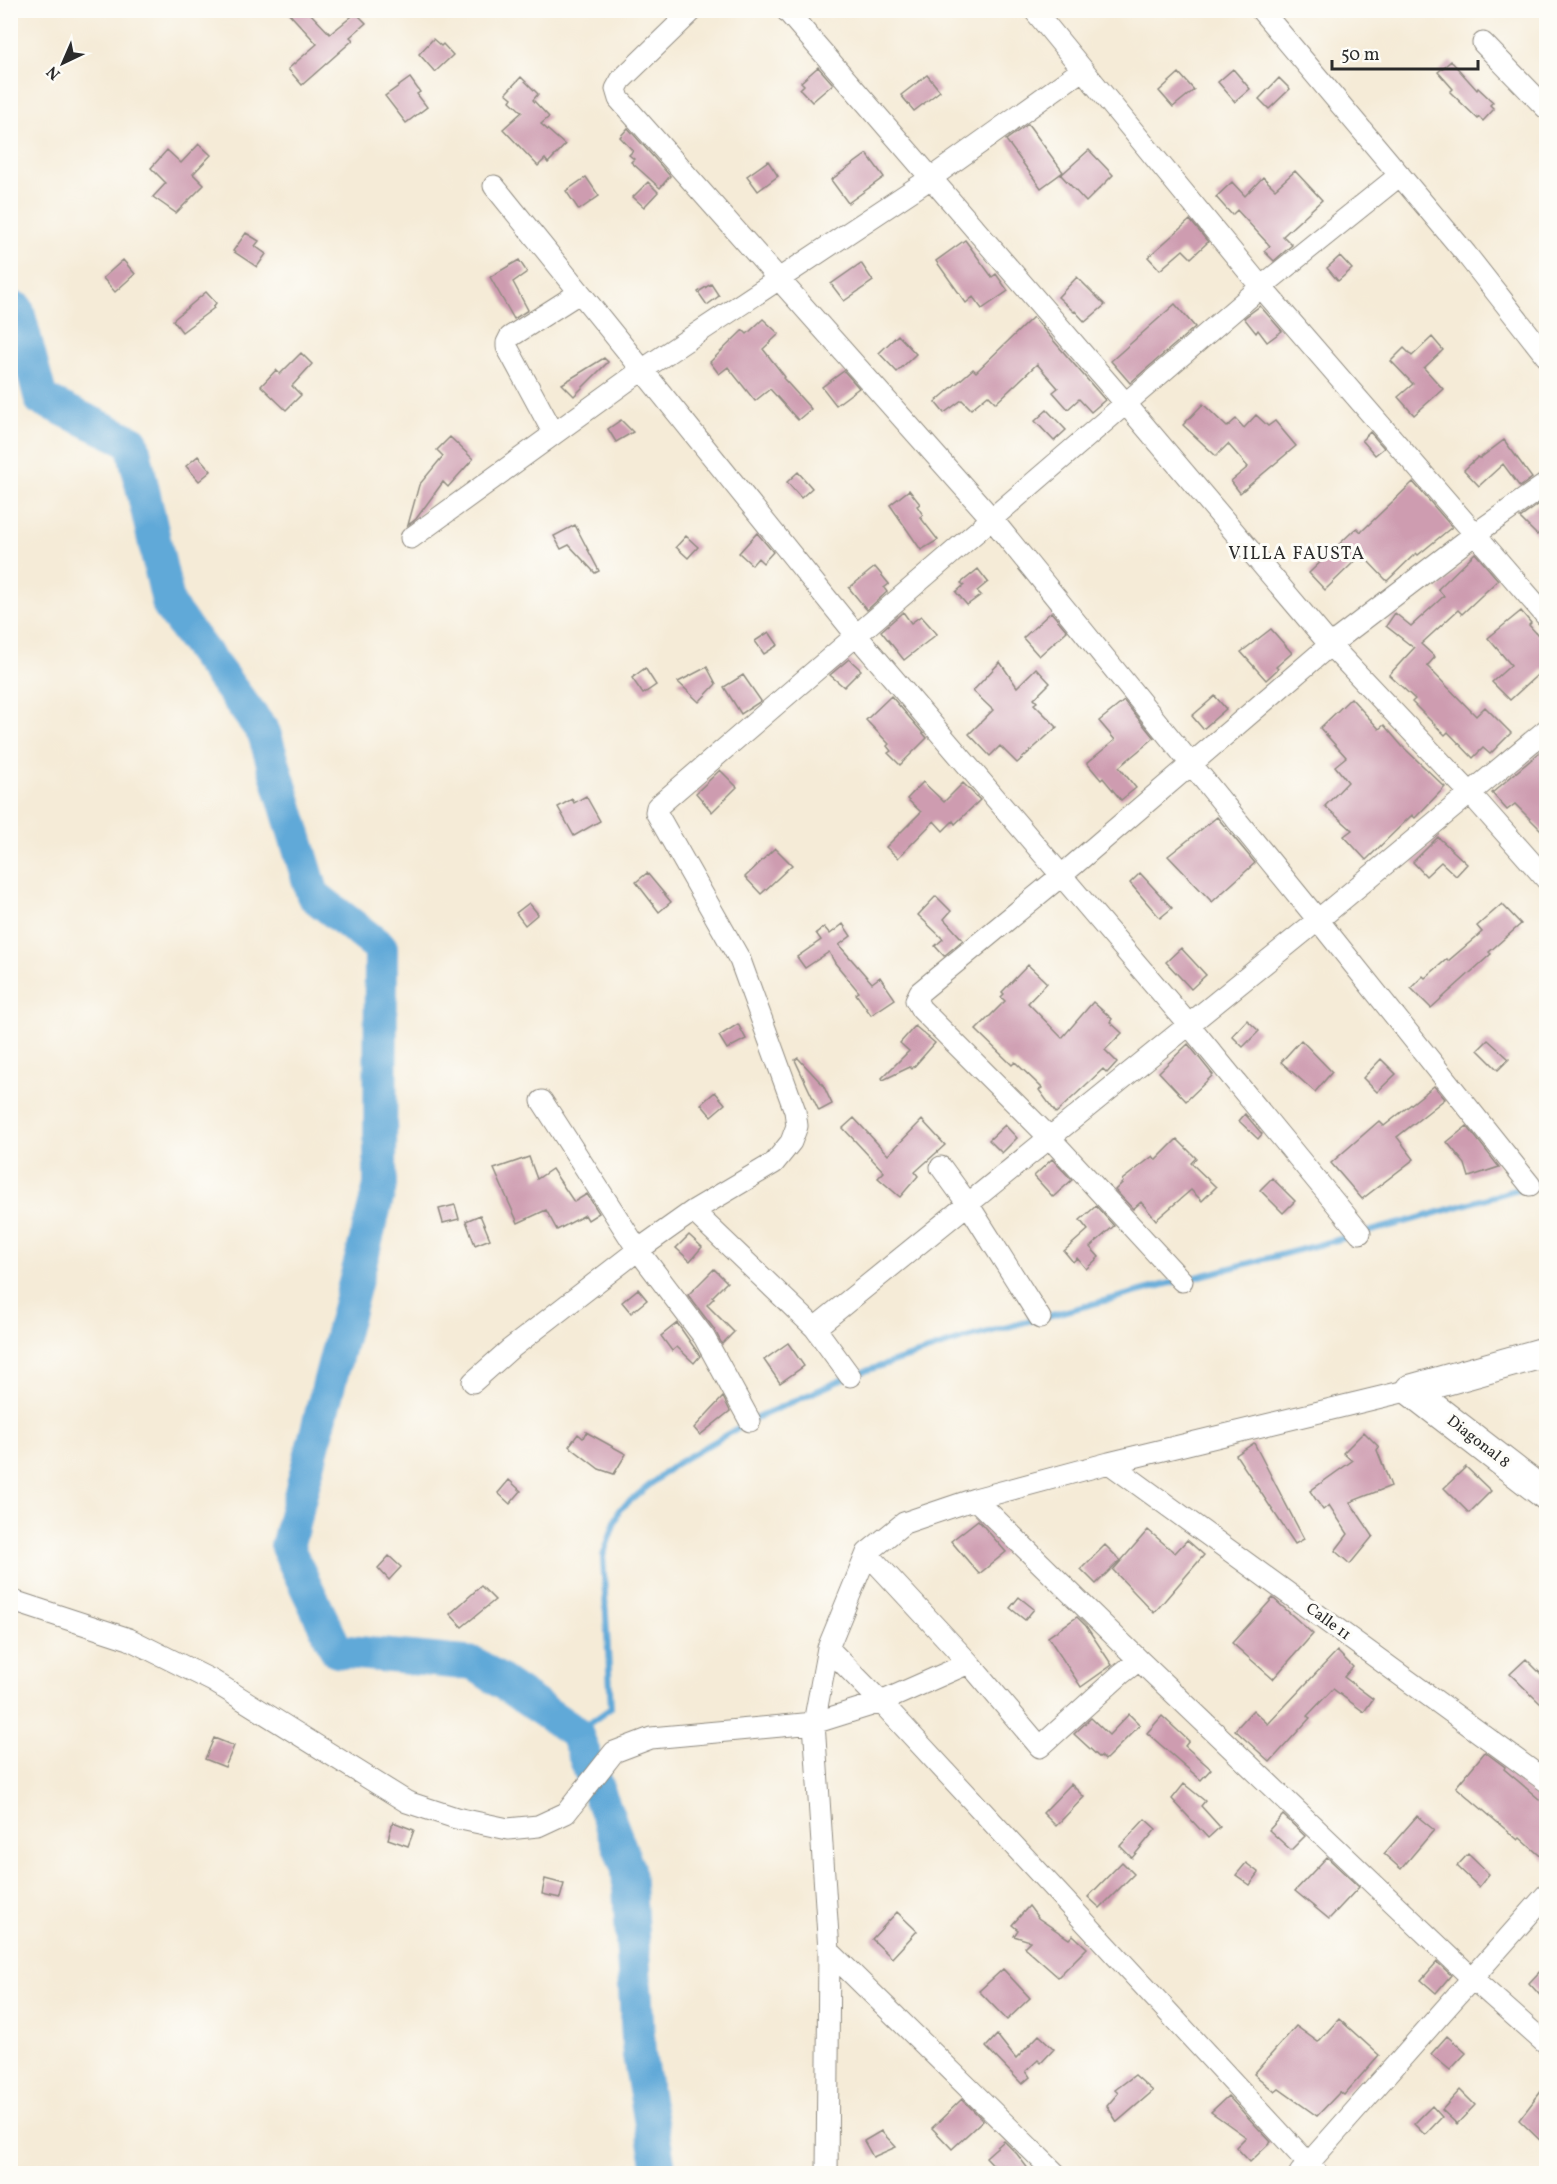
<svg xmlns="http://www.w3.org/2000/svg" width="1557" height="2184" font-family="Vollkorn,serif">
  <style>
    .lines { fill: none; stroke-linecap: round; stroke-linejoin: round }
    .stream { stroke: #61a9d8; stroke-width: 6 }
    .river { stroke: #61a9d8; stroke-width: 34 }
    .building { fill: #ce9cb0 }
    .street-casing { stroke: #908b81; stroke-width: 23 }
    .secondary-casing { stroke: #908b81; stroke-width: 32 }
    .street { stroke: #fff; stroke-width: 21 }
    .secondary { stroke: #fff; stroke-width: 30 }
    .labels { text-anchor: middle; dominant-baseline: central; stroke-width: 6; stroke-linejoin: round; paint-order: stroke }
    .street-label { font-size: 16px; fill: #2b2b2b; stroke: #fdfcf7 }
    .neighbourhood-label { font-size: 18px; letter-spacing: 1.5px; fill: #2b2b2b; stroke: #fdfcf7 }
  </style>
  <rect width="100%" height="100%" fill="#fdfcf7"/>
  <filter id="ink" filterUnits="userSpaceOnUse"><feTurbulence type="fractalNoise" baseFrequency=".0167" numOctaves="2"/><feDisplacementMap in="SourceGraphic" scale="12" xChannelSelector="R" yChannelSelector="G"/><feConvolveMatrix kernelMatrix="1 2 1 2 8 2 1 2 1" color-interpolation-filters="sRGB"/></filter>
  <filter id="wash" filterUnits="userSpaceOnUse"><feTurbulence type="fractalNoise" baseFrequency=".008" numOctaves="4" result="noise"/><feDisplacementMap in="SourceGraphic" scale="24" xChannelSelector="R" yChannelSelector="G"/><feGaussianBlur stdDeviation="1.35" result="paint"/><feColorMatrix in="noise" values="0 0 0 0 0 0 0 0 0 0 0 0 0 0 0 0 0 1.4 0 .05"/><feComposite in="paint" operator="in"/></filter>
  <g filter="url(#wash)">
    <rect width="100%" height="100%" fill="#f5ebd7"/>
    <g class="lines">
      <path class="stream" d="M1185 1280 1405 1222 1546 1181
        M576 1733 611 1708 603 1556 619 1510 674 1465 750 1421 850 1376 970 1337 1175 1282"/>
      <path class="river" d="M10 308 17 309 41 399 132 442 169 606 264 733 313 895 381 948 380 1186 287 1547 337 1651 475 1664 576 1733 628 1869 639 2055 660 2174"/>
    </g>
    <g id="blocks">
      <path class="building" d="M286 10H307L330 34 356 13 366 23 350 37 353 40 302 85 288 69 317 44Z
        M433 39 441 46 443 44 453 55 435 72 419 54Z
        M1451 61 1477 90 1478 88 1493 102 1490 105 1494 109 1483 121 1479 117 1478 119 1450 92 1453 89 1438 72Z
        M818 67 833 84 812 102 800 89 804 85 801 82Z
        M1233 69 1250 89 1235 102 1218 82Z
        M1179 73 1194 90 1173 107 1159 91Z
        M927 75 940 91 914 111 901 95Z
        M521 77 538 94 533 100 549 117 541 124 565 145 548 163 545 159 538 166 503 129 522 112 510 101 512 98 506 93Z
        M410 78 420 92 417 94 427 107 406 123 385 96Z
        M1279 78 1290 89 1269 109 1259 99Z
        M1028 124 1063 172 1041 188 1006 140Z
        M628 128 670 176 660 188 631 162 634 159 629 155 633 151 620 137Z
        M199 144 211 155 193 174 204 185 176 213 153 197 166 183 151 168 167 150 181 163Z
        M1089 150 1113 175 1086 202 1061 175Z
        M867 154 884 177 848 203 831 180Z
        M768 161 778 176 758 191 747 176Z
        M1295 171 1322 200 1283 236 1292 245 1274 261 1264 251 1270 246 1237 210 1232 215 1216 197 1232 182 1245 196 1263 177 1275 189Z
        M586 177 599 196 579 210 566 191Z
        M648 182 658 192 644 207 633 197Z
        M1190 220 1208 242 1191 258 1183 250 1160 270 1148 257Z
        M246 233 259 241 255 246 266 254 257 267 233 251Z
        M965 240 992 277 996 274 1008 291 982 309 973 297 966 303 936 261Z
        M1340 256 1352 269 1338 281 1327 268Z
        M123 260 135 274 115 292 103 278Z
        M519 260 527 272 513 282 528 310 514 319 490 277Z
        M861 263 873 281 844 301 831 284Z
        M1077 277 1105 305 1085 322 1075 311 1074 312 1058 297Z
        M711 284 719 296 707 305 698 292Z
        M206 292 216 303 213 307 214 308 182 332 173 320Z
        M1175 304 1195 327 1130 383 1111 361Z
        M1260 306 1282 331 1267 342 1258 330 1256 333 1244 318Z
        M1033 317 1105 400 1091 412 1079 399 1068 409 1053 392 1058 388 1037 364 996 403 988 395 971 409 962 400 944 413 935 402 973 369 976 372Z
        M763 319 779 334 763 349 785 377 783 378 811 409 798 420 770 389 755 401 728 367 719 374 710 362 743 330 747 334Z
        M898 335 916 354 897 372 879 353Z
        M1432 337 1443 350 1424 368 1443 389 1414 415 1398 397 1413 384 1391 361 1404 348 1412 356Z
        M301 353 312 364 292 386 301 395 286 410 261 386 276 370 280 374Z
        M604 358 608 362 574 396 562 384Z
        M844 371 859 388 836 405 822 387Z
        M1203 404 1227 427 1236 419 1244 428 1256 415 1268 426 1275 421 1296 446 1240 493 1231 481 1248 467 1228 444 1216 456 1183 425Z
        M1047 410 1066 430 1054 441 1035 421Z
        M621 420 633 432 616 442 608 429Z
        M1370 432 1384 448 1375 455 1362 440Z
        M450 437 473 459 448 487 443 482 416 519 408 525 419 485 443 456 437 450Z
        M1504 440 1532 478 1520 487 1503 464 1479 486 1464 470 1478 457 1480 458Z
        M198 456 211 471 199 481 186 466Z
        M798 472 812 488 801 498 787 482Z
        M1413 482 1452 527 1418 555 1416 553 1387 581 1366 559 1364 561 1360 556 1325 590 1309 573 1354 530 1357 528 1361 532Z
        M909 490 920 504 917 506 923 515 920 517 938 540 921 550 890 505Z
        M1546 499V526L1537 535 1520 518Z
        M575 525 599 571 595 573 569 545 561 549 554 536Z
        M757 533 773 552 763 563 758 558 752 565 739 553Z
        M686 536 698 547 688 558 676 547Z
        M1475 553 1498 580 1462 614 1458 610 1421 644 1435 657 1427 666 1476 716 1485 707 1511 733 1490 754 1483 748 1473 758 1448 732 1445 735 1412 702 1415 699 1389 675 1414 648 1386 626 1395 613 1411 626 1444 596 1438 589Z
        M875 567 889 584 884 588 887 592 867 610 849 588Z
        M978 569 988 582 977 591 981 595 967 605 956 592 964 585 961 583Z
        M1521 611 1531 623 1529 625 1546 644V667L1510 700 1492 682 1511 665 1488 638Z
        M903 612 911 623 921 616 937 634 904 660 881 631Z
        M1051 612 1067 631 1039 656 1023 638Z
        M1271 629 1292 653 1276 667 1278 669 1266 680 1241 652Z
        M769 632 778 645 764 654 755 641Z
        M849 659 861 670 844 687 830 675Z
        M1000 662 1017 687 1036 668 1050 683 1034 699 1037 702 1034 704 1057 727 1017 763 1000 746 990 756 969 734 993 710 973 691Z
        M707 667 716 684 699 702 678 682Z
        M645 668 656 685 643 694 632 678Z
        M743 675 761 701 741 714 724 687Z
        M891 696 927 738 900 765 888 753 891 751 887 746 889 744 866 720Z
        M1215 696 1226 709 1203 729 1192 716Z
        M1351 698 1379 729 1384 725 1402 746 1445 787 1415 818 1412 815 1366 860 1344 836 1352 830 1325 806 1348 782 1335 766 1346 757 1320 728Z
        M1124 701 1154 738 1119 767 1136 788 1121 800 1103 778 1101 780 1087 763 1115 740 1099 721Z
        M1546 747V835L1515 804 1507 810 1492 793Z
        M720 770 737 787 712 812 696 793Z
        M923 782 944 802 963 783 980 800 955 824 953 821 943 831 934 821 898 858 886 847 921 812 907 799Z
        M586 796 600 821 574 836 558 807 572 799 574 803Z
        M1217 817 1255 863 1212 902 1168 856Z
        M1438 837 1467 864 1456 876 1441 862 1426 876 1413 862Z
        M775 848 792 865 761 894 745 877Z
        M647 873 671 902 659 912 636 882Z
        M1140 873 1172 908 1160 918 1130 883Z
        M936 896 951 911 944 919 963 940 944 956 935 946 943 939 918 915Z
        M529 903 538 914 525 925 516 913Z
        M1502 904 1521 924 1489 952 1491 954 1431 1008 1411 988 1423 976 1425 978 1447 959 1448 961 1482 932 1477 926Z
        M843 924 851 936 839 945 872 983 880 977 895 999 871 1015 856 994 859 992 835 963 829 952 805 968 797 957 821 940 816 933 824 927 830 934Z
        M1181 948 1206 975 1191 989 1166 962Z
        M1028 965 1047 983 1028 1003 1062 1038 1093 1002 1112 1019 1110 1022 1122 1033 1105 1050 1117 1062 1107 1073 1103 1069 1056 1113 1039 1090 1042 1088 1015 1062 1012 1065 976 1030 1005 1001 1001 997 1004 994 1002 992Z
        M1247 1020 1259 1031 1243 1047 1232 1036Z
        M738 1024 746 1039 727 1049 719 1036Z
        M915 1026 935 1043 912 1069 910 1067 883 1080 882 1078 909 1051 900 1043Z
        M1301 1040 1332 1072 1315 1092 1281 1062Z
        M1488 1040 1509 1059 1498 1070 1478 1050Z
        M1188 1044 1213 1075 1186 1101 1159 1072Z
        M798 1058 823 1085 832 1104 819 1111 795 1060Z
        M1381 1059 1396 1074 1377 1092 1363 1078Z
        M1434 1086 1445 1099 1397 1137 1414 1159 1362 1199 1331 1163 1379 1121 1384 1126Z
        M715 1092 725 1104 711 1116 701 1104Z
        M1245 1114 1262 1134 1258 1139 1239 1121Z
        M854 1118 888 1155 922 1120 945 1145 915 1172 918 1176 900 1197 878 1178 884 1172 843 1128Z
        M1005 1125 1017 1138 1002 1153 989 1140Z
        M1467 1126 1499 1167 1469 1177 1465 1164 1447 1142Z
        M1177 1139 1196 1158 1191 1163 1216 1187 1202 1201 1191 1190 1156 1220 1141 1202 1133 1209 1115 1190 1123 1182 1122 1180 1153 1156 1156 1160Z
        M529 1157 537 1179 552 1169 574 1202 587 1194 599 1213 588 1220 585 1215 557 1230 546 1210 518 1223 494 1169Z
        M1052 1159 1072 1180 1053 1197 1034 1176Z
        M1272 1178 1295 1201 1283 1213 1260 1190Z
        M455 1205 459 1219 443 1223 439 1209Z
        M1096 1206 1114 1226 1090 1247 1099 1257 1086 1269 1077 1258 1073 1262 1064 1251 1088 1230 1080 1220Z
        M480 1215 490 1239 475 1245 466 1221Z
        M689 1235 702 1247 690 1261 676 1248Z
        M714 1269 727 1282 712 1297 714 1298 707 1305 734 1332 722 1344 714 1329 688 1295Z
        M638 1289 647 1300 631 1313 622 1302Z
        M677 1323 700 1356 694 1363 677 1347 672 1351 661 1336Z
        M788 1343 804 1366 780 1383 764 1360Z
        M723 1397 730 1411 700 1435 694 1428Z
        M586 1432 626 1454 614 1474 599 1469 569 1446 578 1434 583 1438Z
        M1364 1432 1379 1447 1377 1450 1391 1486 1350 1502 1373 1536 1350 1564 1335 1551 1348 1534 1329 1505 1323 1510 1310 1491 1352 1461 1343 1453Z
        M1254 1443 1304 1539 1295 1544 1236 1455Z
        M1466 1467 1491 1491 1469 1513 1444 1488Z
        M509 1480 521 1491 510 1504 498 1493Z
        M978 1520 1006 1552 979 1574 951 1541Z
        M1148 1530 1175 1553 1187 1540 1204 1555 1154 1613 1113 1570Z
        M1105 1545 1120 1560 1096 1584 1081 1569Z
        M389 1556 401 1567 389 1580 378 1568Z
        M481 1586 495 1600 462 1627 450 1614Z
        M1019 1597 1034 1609 1025 1620 1010 1608Z
        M1273 1598 1313 1634 1273 1679 1232 1643Z
        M1077 1617 1086 1626 1112 1665 1081 1687 1048 1637Z
        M1337 1651 1353 1667 1344 1677 1373 1699 1364 1712 1333 1689 1307 1716 1310 1718 1270 1762 1235 1730 1253 1710 1268 1724Z
        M1526 1659 1546 1679V1709L1510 1674Z
        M1129 1714 1140 1725 1105 1760 1101 1756 1099 1757 1074 1734 1091 1718 1109 1735Z
        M1162 1716 1189 1741 1185 1746 1211 1769 1201 1780 1147 1733Z
        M214 1738 234 1746 225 1767 205 1759Z
        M1485 1752 1505 1767 1504 1769 1546 1805V1861L1520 1838 1518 1840 1456 1787Z
        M1071 1784 1084 1797 1056 1826 1043 1813Z
        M1184 1784 1205 1801 1201 1806 1220 1827 1208 1838 1172 1799Z
        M1283 1815 1305 1836 1291 1850 1269 1830Z
        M1417 1816 1434 1830 1401 1869 1384 1854Z
        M1145 1819 1156 1829 1132 1858 1120 1846Z
        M393 1822 414 1830 408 1846 388 1839Z
        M1468 1854 1489 1874 1479 1887 1457 1866Z
        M1327 1857 1359 1887 1329 1919 1295 1891Z
        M1122 1862 1134 1874 1100 1908 1088 1897Z
        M1246 1863 1259 1873 1250 1885 1236 1875Z
        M545 1879 564 1884 560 1898 542 1894Z
        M1029 1906 1038 1918 1069 1939 1073 1935 1087 1948 1058 1977 1024 1947 1030 1941 1014 1936 1018 1930 1012 1925Z
        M897 1912 917 1931 892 1958 872 1939Z
        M1437 1962 1451 1975 1436 1993 1421 1980Z
        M1546 1965V2002L1529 1983Z
        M1003 1969 1030 1998 1007 2020 979 1991Z
        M1339 2019 1379 2055 1344 2095 1340 2092 1317 2116 1279 2089 1275 2092 1254 2074 1296 2026 1318 2042Z
        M997 2035 1016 2059 1039 2035 1054 2049 1041 2063 1038 2060 1026 2071 1030 2077 1022 2084 986 2047Z
        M1447 2036 1466 2053 1450 2070 1431 2054Z
        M1135 2075 1153 2091 1117 2122 1107 2106 1118 2093 1115 2090Z
        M1546 2085V2146L1519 2120Z
        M1460 2090 1475 2105 1457 2124 1442 2110Z
        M1228 2096 1271 2142 1250 2162 1236 2147 1246 2137 1211 2112Z
        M962 2099 983 2120 952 2149 932 2128Z
        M1432 2106 1442 2117 1425 2135 1414 2124Z
        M881 2131 896 2147 873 2157 864 2141Z
        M1004 2141 1017 2154 1032 2174H1002L986 2157Z"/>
    </g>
  </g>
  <g filter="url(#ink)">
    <use href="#blocks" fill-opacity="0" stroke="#908b81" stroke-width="1.5"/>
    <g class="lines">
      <defs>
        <path id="street" d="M693 10 621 80 616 89 619 99 992 519 1318 920 1530 1185
          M786 10 1126 404 1330 645 1470 793 1546 879
          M1034 10 1261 287 1546 616
          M1261 10 1466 254 1546 356
          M1483 43 1546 108
          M494 186 857 636 1189 1025 1360 1233
          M554 434 507 347V343L510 337 579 293
          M411 538 642 370 931 178 1082 70
          M542 1101 638 1250 704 1337 750 1421
          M941 1167 968 1204 1040 1318
          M693 1211 815 1328
          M1182 1281 1050 1138 921 1009 916 1000 920 992 1062 875 1330 645 1475 534 1546 484
          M850 1376 815 1328 1318 920 1546 730
          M473 1382 509 1350 638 1250 693 1211 774 1163 791 1142 797 1126 795 1111 740 960 656 812 657 807 1261 287 1400 175
          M1109 1463 1546 1781
          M975 1499 1139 1660 1472 1978 1546 2044
          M867 1553 969 1663 1040 1747 1121 1674 1139 1660
          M10 1600 129 1639 213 1681 407 1802 456 1818 508 1829 538 1826 566 1813 614 1752 651 1738 814 1723 881 1702 969 1663
          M828 1648 881 1702 1318 2174
          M829 1951 1056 2174
          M1300 2173 1546 1895
          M827 2174 829 1951 814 1723 828 1648 867 1553 904 1523 975 1499 1109 1463 1410 1390"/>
        <path id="secondary" d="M1410 1390 1546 1495
          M1410 1390 1546 1352"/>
      </defs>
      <use href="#street" class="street-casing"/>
      <use href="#secondary" class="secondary-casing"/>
      <use href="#street" class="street"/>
      <use href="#secondary" class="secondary"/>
    </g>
  </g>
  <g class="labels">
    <g class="street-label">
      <text transform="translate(1478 1442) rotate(38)">Diagonal 8</text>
      <text transform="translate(1328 1622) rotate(36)">Calle 11</text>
    </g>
    <g class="neighbourhood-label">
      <text x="1297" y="554">VILLA FAUSTA</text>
    </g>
  </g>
  <rect width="1557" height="2184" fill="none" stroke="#fdfcf7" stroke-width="36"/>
  <g transform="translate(63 63) rotate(224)" stroke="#fdfcf7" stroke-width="4.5" paint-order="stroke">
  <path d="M0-4.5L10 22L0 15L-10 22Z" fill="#2b2b2b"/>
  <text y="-9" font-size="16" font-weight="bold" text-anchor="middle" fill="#2b2b2b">N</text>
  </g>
  <path d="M1332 60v9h146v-9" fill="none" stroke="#2b2b2b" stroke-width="3"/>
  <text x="1341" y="60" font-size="18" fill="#2b2b2b" stroke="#fdfcf7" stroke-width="4.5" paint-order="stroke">50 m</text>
</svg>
